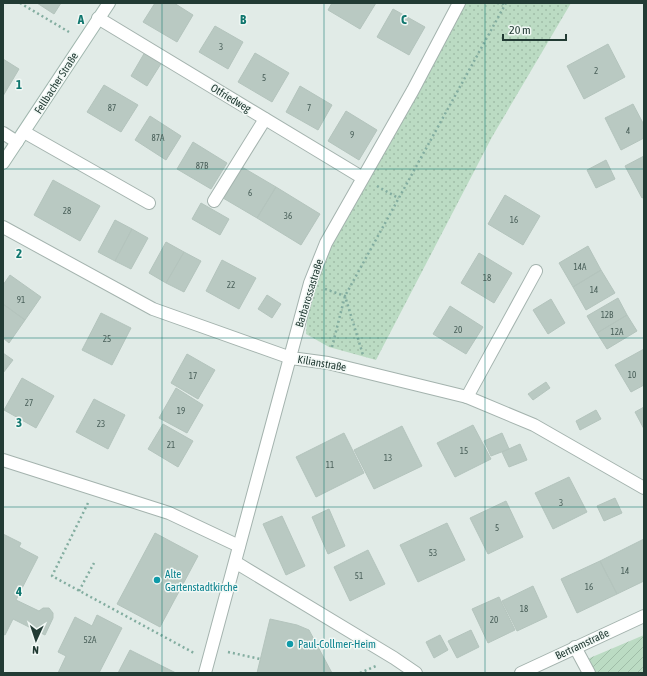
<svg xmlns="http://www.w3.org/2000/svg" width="647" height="676" font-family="'Asap Condensed',sans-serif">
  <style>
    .park { fill: url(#park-dots) }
    .garden { fill: url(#garden-furrows) }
    .building { fill: #b9c9c2; stroke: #b4c4bd }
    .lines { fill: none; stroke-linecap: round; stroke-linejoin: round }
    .lane-casing { stroke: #a4b3ae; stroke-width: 14 }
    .street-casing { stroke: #a4b3ae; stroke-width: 14 }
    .secondary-casing { stroke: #a0b6ae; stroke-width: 14 }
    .path { stroke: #83ada0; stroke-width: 2.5; stroke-dasharray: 2 3; stroke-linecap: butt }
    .lane { stroke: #fff; stroke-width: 12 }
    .street { stroke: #fff; stroke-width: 12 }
    .secondary { stroke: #fff; stroke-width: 12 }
    .grid { fill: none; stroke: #0f766e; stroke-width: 1; stroke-opacity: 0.55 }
    .culture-dot { fill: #0f9aa8; stroke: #f1f8f5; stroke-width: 1.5 }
    .labels { text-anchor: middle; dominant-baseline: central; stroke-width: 3; stroke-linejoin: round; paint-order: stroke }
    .number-label { font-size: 9px; fill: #485e58 }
    .street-label { font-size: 11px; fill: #223b34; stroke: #f1f8f5 }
    .culture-label { font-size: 11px; fill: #0d838f; stroke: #f1f8f5; text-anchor: start }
    .grid-label { font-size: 13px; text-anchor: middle; font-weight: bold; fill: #0f766e; stroke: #f1f8f5; stroke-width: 3; stroke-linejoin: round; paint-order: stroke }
  </style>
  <defs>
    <pattern id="park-dots" width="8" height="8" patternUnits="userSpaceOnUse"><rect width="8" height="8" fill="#bbdbc3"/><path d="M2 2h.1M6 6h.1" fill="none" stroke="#a0bda8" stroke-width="1.8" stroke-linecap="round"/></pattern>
    <pattern id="garden-furrows" width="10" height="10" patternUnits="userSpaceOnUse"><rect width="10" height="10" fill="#bbdbc3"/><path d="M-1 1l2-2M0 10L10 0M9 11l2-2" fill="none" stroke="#a0bda8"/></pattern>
  </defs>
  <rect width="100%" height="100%" fill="#e1ebe7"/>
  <path class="park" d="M453 3H571L492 137 376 360 329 347 306 334 310 283Z"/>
  <path class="garden" d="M644 635V673H592L585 660Z"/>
  <path class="building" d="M37 3H61L54 14Z
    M155 3H174L193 15 177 42 143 22Z
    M332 3H376L360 29 328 10Z
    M393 9 425 27 409 55 377 37Z
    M215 26 243 42 228 69 199 52Z
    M608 44 625 77 584 99 567 66Z
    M145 52 162 62 147 86 131 76Z
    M255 53 289 73 272 102 238 82Z
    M3 59 19 69 3 96Z
    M104 85 138 105 121 132 87 112Z
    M300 86 332 105 318 130 286 112Z
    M633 104 644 125V138L621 150 605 118Z
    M346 111 377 130 359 160 328 141Z
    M150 116 181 136 166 160 135 140Z
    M193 142 227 163 211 189 177 169Z
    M644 156V197L642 198 625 166Z
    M606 160 615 179 596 188 587 170Z
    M242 167 276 187 257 218 223 198Z
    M53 180 100 206 80 241 34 215Z
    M276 187 320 214 301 245 257 218Z
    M505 195 540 216 523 245 488 224Z
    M201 203 229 219 220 235 192 219Z
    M115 220 132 229 115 261 98 252Z
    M132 229 148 238 131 269 115 261Z
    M166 242 184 252 166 283 149 273Z
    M588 246 601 270 573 287 559 263Z
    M184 252 201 261 184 292 166 283Z
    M479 253 512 273 494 303 461 283Z
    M222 260 256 278 239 309 206 291Z
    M601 270 615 293 586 310 573 287Z
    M10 275 41 297 25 320 3 304V285Z
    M267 295 281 304 272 318 258 309Z
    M618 298 627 315 597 333 587 316Z
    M551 299 565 323 548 334 533 310Z
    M3 304 25 320 9 343 3 338Z
    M450 306 483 327 466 354 433 334Z
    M101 313 131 328 112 365 82 350Z
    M627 315 637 331 607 349 597 333Z
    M644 349V385L631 392 615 365Z
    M3 353 13 360 3 373Z
    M187 354 215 370 198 399 171 383Z
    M22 378 54 396 36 428 4 410Z
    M546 382 550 388 533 400 528 394Z
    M176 388 203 405 187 433 159 418Z
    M94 399 125 415 108 449 76 432Z
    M644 407V429L635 412Z
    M596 410 601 419 580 430 576 421Z
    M163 424 193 441 178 467 148 449Z
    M473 425 491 459 455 477 437 443Z
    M402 426 422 466 374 489 354 450Z
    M344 433 364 473 316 497 296 457Z
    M502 433 509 449 491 456 484 441Z
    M520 444 527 460 509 467 502 452Z
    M569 477 587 512 553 529 535 493Z
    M615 498 622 513 604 521 597 506Z
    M506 501 523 537 488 554 470 518Z
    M329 509 345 546 328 554 312 517Z
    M282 516 305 566 286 575 263 524Z
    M447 523 465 560 418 582 400 545Z
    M155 533 198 556 160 627 117 604Z
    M3 534 21 543 19 547 38 557 16 600 39 611 43 608H49L53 613V618L45 635 13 619 5 635 3 634Z
    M644 539V581L617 594 600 561Z
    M368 550 385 584 350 601 334 567Z
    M600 561 617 594 577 613 561 579Z
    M533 586 547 617 517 631 502 601Z
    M499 597 515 630 488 643 472 609Z
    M97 615 122 628 99 673H58L66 656 58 652 75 617 92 626Z
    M270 619 297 625 309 630 332 673H257Z
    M471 630 479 647 457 658 448 641Z
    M440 635 448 650 434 658 426 642Z
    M130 650 176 673H118Z"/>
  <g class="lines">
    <defs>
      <path id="lane" d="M24 132 149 203
        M214 201 265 119
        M467 397 536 271
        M3 460 169 513 239 546
        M575 647 589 673"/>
      <path id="street" d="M98 18 363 178
        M3 133 17 142
        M3 227 153 309 291 358 328 363 467 397 534 425 644 488
        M235 562 394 658 416 673
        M205 673 310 283 326 243 413 90 459 3
        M521 673 644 616"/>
      <path id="secondary" d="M3 163 109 3"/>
    </defs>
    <use href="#lane" class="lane-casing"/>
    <use href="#street" class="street-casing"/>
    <use href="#secondary" class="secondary-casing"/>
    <path class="path" d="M20 3 69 32
      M497 3 505 4
      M377 186 398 198
      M325 289 345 296 363 355
      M332 347 345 296 506 3
      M88 503 52 576 194 653
      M79 591 94 563
      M228 652 260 659
      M360 673 376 666"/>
    <use href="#lane" class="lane"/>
    <use href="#street" class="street"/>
    <use href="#secondary" class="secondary"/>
  </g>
  <path class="grid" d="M162 3V673M324 3V673M485 3V673M3 169H644M3 338H644M3 507H644"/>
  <g class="culture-dot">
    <circle cx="157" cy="580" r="4"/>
    <circle cx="290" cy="644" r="4"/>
  </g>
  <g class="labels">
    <g class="number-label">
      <text x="221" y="47">3</text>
      <text x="596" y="71">2</text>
      <text x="264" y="78">5</text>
      <text x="112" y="108">87</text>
      <text x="309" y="108">7</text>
      <text x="628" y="131">4</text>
      <text x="352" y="135">9</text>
      <text x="158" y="138">87A</text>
      <text x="202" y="166">87B</text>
      <text x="250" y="193">6</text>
      <text x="67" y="211">28</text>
      <text x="288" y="216">36</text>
      <text x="514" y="220">16</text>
      <text x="580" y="267">14A</text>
      <text x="487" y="278">18</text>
      <text x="231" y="285">22</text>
      <text x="594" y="290">14</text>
      <text x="21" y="300">91</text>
      <text x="607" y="315">12B</text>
      <text x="458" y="330">20</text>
      <text x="617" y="332">12A</text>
      <text x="107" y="339">25</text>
      <text x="632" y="375">10</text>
      <text x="193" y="376">17</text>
      <text x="29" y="403">27</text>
      <text x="181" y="411">19</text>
      <text x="101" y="424">23</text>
      <text x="171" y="445">21</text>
      <text x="464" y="451">15</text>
      <text x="388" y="458">13</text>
      <text x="330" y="465">11</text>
      <text x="561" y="503">3</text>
      <text x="497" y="528">5</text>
      <text x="433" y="553">53</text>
      <text x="625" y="571">14</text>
      <text x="359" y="576">51</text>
      <text x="589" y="587">16</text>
      <text x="524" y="609">18</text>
      <text x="494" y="620">20</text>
      <text x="90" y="640">52A</text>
    </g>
    <g class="street-label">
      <text transform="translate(56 83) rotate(-57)">Fellbacher Straße</text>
      <text transform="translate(231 98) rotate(31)">Otfriedweg</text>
      <text transform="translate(309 293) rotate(-73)">Barbarossastraße</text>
      <text transform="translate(322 363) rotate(10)">Kilianstraße</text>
      <text transform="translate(582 644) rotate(-25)">Bertramstraße</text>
    </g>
    <g class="culture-label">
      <text x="165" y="574">Alte<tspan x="165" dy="13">Gartenstadtkirche</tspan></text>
      <text x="298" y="644">Paul-Collmer-Heim</text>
    </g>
  </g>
  <g class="grid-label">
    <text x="81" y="24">A</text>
    <text x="243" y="24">B</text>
    <text x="404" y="24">C</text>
    <text x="19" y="89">1</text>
    <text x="19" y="258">2</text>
    <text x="19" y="427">3</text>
    <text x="19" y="596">4</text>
  </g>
  <rect width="647" height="676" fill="none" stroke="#223b34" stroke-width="8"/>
  <g transform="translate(36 640) rotate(183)" stroke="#f1f8f5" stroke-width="3" paint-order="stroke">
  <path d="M0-3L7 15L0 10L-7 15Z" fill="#223b34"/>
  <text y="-6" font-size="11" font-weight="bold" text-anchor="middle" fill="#223b34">N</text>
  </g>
  <path d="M503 34v6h63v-6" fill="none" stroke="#223b34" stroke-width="2"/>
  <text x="509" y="34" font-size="12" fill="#223b34" stroke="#f1f8f5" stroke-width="3" paint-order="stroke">20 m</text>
</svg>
